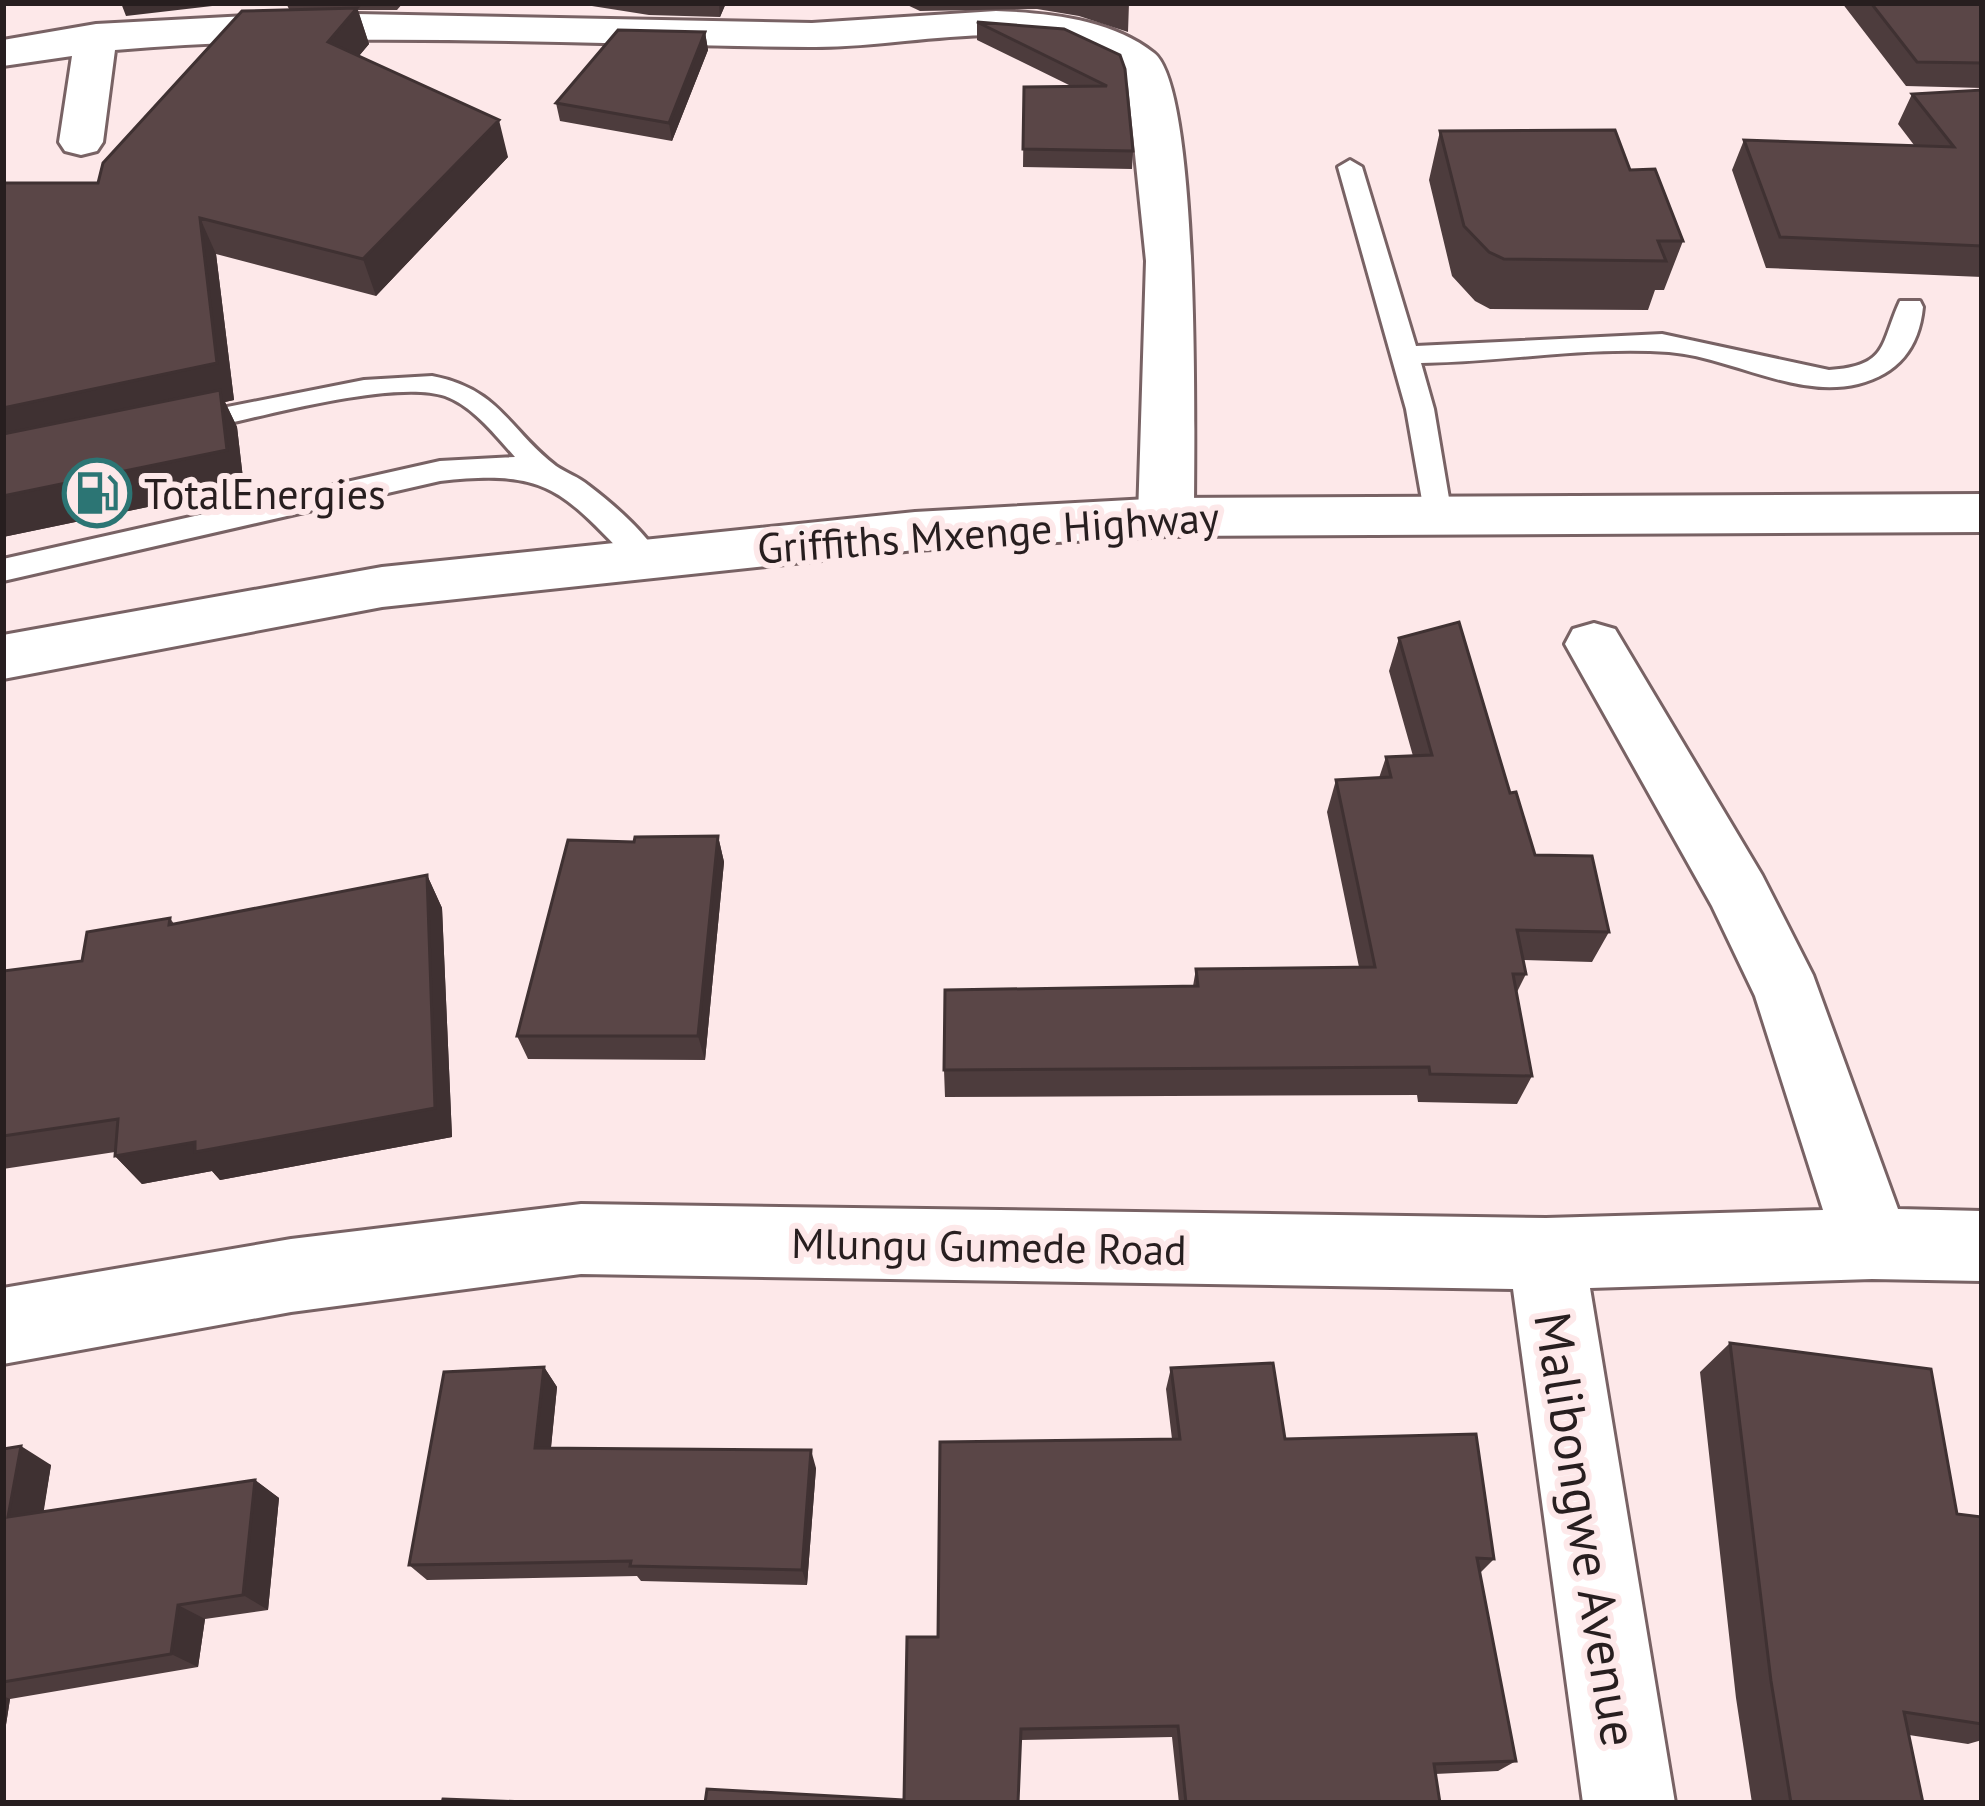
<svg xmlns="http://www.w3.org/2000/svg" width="1985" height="1806" font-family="'PT Sans',sans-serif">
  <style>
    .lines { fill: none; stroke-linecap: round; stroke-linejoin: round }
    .service-casing { stroke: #786264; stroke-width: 6 }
    .minor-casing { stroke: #786264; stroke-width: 6 }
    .tertiary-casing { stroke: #786264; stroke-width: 6 }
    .service { fill: #fff; fill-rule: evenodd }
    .minor { fill: #fff; fill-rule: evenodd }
    .tertiary { fill: #fff; fill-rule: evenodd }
    .wall { fill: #4d3c3d }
    .shaded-wall { fill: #3f3132 }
    .building { fill: #5a4647; stroke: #3f3132; stroke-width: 3 }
    .labels { text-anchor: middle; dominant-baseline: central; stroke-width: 12; stroke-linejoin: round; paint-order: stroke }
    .poi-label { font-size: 42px; fill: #271e1f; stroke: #fde8e9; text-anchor: start }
    .street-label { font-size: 42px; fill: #271e1f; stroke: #fde8e9 }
    .near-street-label { font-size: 51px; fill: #271e1f; stroke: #fde8e9 }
  </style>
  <rect width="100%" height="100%" fill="#fde8e9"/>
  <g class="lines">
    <defs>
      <path id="service" d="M1350 160 1362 167 1416 346 1662 334 1829 370C1889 366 1880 344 1900 301H1920L1923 307C1919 348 1898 374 1858 384 1795 399 1731 357 1669 352 1587 346 1503 362 1421 363L1434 409 1452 516 1448 523H1426L1406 409 1338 167Z
        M432 376C500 389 508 429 556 466 566 473 579 477 588 485 613 504 644 531 660 557L656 565H634C561 490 549 469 440 481L3 581V559L440 461 515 457C496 436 473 406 445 396 392 378 245 421 187 433L173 424 187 415 364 380Z"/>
      <path id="minor" d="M996 11C1048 13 1111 19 1154 53 1201 90 1194 446 1194 517L1186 530 1166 536 1146 530 1138 517 1146 261 1128 86 1122 70C1102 59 1079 45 1056 40 975 25 891 48 810 47 577 45 347 30 115 50L103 142 97 151 81 155 65 151 59 142 72 56 3 66V40L96 24 305 13 812 23Z
        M1594 623 1615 629 1762 875 1813 975 1898 1209 1982 1211V1281L1872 1279 1590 1288 1675 1803H1583L1513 1289 581 1274 291 1312 3 1364V1288L291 1239 581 1204 1546 1218 1823 1210 1755 996 1712 906 1565 644 1573 629Z"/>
      <path id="tertiary" d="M1982 494V532L1166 536 915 550 382 607 3 679V635L382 567 915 512 1166 498Z"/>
    </defs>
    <use href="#service" class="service-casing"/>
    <use href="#minor" class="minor-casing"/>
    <use href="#tertiary" class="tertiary-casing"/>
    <use href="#service" class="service"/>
    <use href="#minor" class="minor"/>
    <use href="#tertiary" class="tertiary"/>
  </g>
  <path class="wall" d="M286 3H403L397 10H358L369 44 359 56 508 157 376 296 216 254 234 400 225 402 237 427 244 487 3 537V183H98L289 9Z
    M573 3H726L720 17 649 15Z
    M903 3H1129L1128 32 1079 16 1037 9 920 11Z
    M1842 3H1982V88L1906 86Z
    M977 22 1120 55 1133 151 1132 169 1023 167 1024 87 1071 86 977 40Z
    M705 32 708 50 672 141 560 121 556 103Z
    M1982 90V277L1766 268 1732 170 1744 140 1914 145 1898 124 1912 94Z
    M1440 131 1630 170 1683 241 1664 290H1655L1648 310 1490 309 1475 301 1452 276 1429 180Z
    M1399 638 1510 793 1535 855 1609 932 1592 962 1523 960 1526 974 1517 992 1532 1076 1517 1104 1418 1102 1417 1095 945 1097 944 1070 1193 986 1196 969 1359 967 1327 812 1336 780 1379 778 1386 757 1413 756 1389 671Z
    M718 836 724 862 705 1060 528 1059 517 1036 634 842Z
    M427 875 442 908 452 1137 220 1180 212 1171 142 1184 115 1156V1152L3 1169V971L82 961 170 918 174 924Z
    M1730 1343 1957 1514 1982 1517V1740L1968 1744 1909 1735 1923 1803H1752L1736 1698 1700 1372Z
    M544 1367 557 1387 551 1448 816 1468 807 1585 641 1581 637 1576 427 1580 409 1565Z
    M1171 1368 1285 1439 1494 1559 1480 1573 1516 1761 1498 1771 1435 1774 1440 1803H1179L1172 1737 1021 1740 904 1800 938 1637 1172 1439 1166 1389Z
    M3 1449 51 1465 43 1512 255 1480 279 1498 268 1610 205 1619 198 1667 10 1699 5 1731H3Z"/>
  <path class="shaded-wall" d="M121 3H238L126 16Z
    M719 3H726L720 17Z
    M357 8 369 44 340 78 328 42Z
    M705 32 708 50 672 141 669 123Z
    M499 120 508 157 376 296 363 259Z
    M200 218 216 254 234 400 225 402 237 427 244 487 3 537V408Z
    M718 836 724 862 705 1060 698 1036Z
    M427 875 442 908 452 1137 220 1180 212 1171 142 1184 115 1156Z
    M544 1367 557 1387 549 1466 535 1448Z
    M21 1446 51 1465 40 1535 8 1517Z
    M811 1450 816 1468 807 1585 802 1570Z
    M255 1480 279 1498 268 1610 243 1595Z
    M178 1605 205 1619 198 1667 171 1654Z
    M3 1696 10 1699 5 1731 3 1730Z"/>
  <path class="building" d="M1871 3H1982V63L1917 62Z
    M357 8 328 42 499 120 363 259 200 218 217 363 3 408V183H98L103 163 242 11Z
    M977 22 1064 29 1120 55 1125 69 1133 151 1023 149 1024 87 1107 86Z
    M618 30 705 32 669 123 556 103Z
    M1982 90V246L1780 237 1744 140 1954 147 1912 94Z
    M1615 130 1630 170 1655 169 1683 241H1658L1666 261 1504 259 1489 252 1464 226 1440 131Z
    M220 390 227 450 3 496V434Z
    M1459 622 1510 793 1516 792 1535 855 1592 856 1609 932 1517 930 1526 974H1513L1532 1076 1430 1074 1429 1067 944 1070 945 990 1198 986 1196 969 1375 967 1336 780 1391 777 1386 757 1432 755 1399 638Z
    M718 836 698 1036H517L568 840 634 842 635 837Z
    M427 875 435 1108 195 1152V1142L115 1156 118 1119 3 1136V971L82 961 87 932 170 918 169 925Z
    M1730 1343 1931 1369 1957 1514 1982 1517V1724L1904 1712 1923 1803H1791L1771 1681Z
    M1273 1363 1285 1439 1476 1434 1494 1559 1477 1558 1516 1761 1434 1764 1440 1803H1186L1178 1726 1021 1729 1018 1803H705L707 1789 904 1800 907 1637H938L940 1442 1180 1439 1171 1368Z
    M544 1367 535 1448 811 1450 802 1570 630 1566 631 1561 409 1565 444 1372Z
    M21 1446 8 1517 255 1480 243 1595 178 1605 171 1654 3 1682V1449Z
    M443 1799 554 1803H442Z"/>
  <defs>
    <symbol id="fuel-ring" viewBox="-11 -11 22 22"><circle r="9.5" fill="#fde8e9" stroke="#2c7574" stroke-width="1.5"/><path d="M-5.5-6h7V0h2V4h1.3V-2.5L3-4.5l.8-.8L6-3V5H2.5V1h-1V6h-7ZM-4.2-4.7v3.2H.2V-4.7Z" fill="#2c7574"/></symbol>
  </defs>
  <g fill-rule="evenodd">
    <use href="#fuel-ring" x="59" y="455" width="76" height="76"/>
  </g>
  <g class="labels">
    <g class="poi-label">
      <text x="144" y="493">TotalEnergies</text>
    </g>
    <g class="street-label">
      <text transform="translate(988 532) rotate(-4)">Griffiths Mxenge Highway</text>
      <text transform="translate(989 1246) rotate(1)">Mlungu Gumede Road</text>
    </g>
    <g class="near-street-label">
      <text transform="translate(1587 1529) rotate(81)">Malibongwe Avenue</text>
    </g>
  </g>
  <rect width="1985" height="1806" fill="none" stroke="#271e1f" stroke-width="12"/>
</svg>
